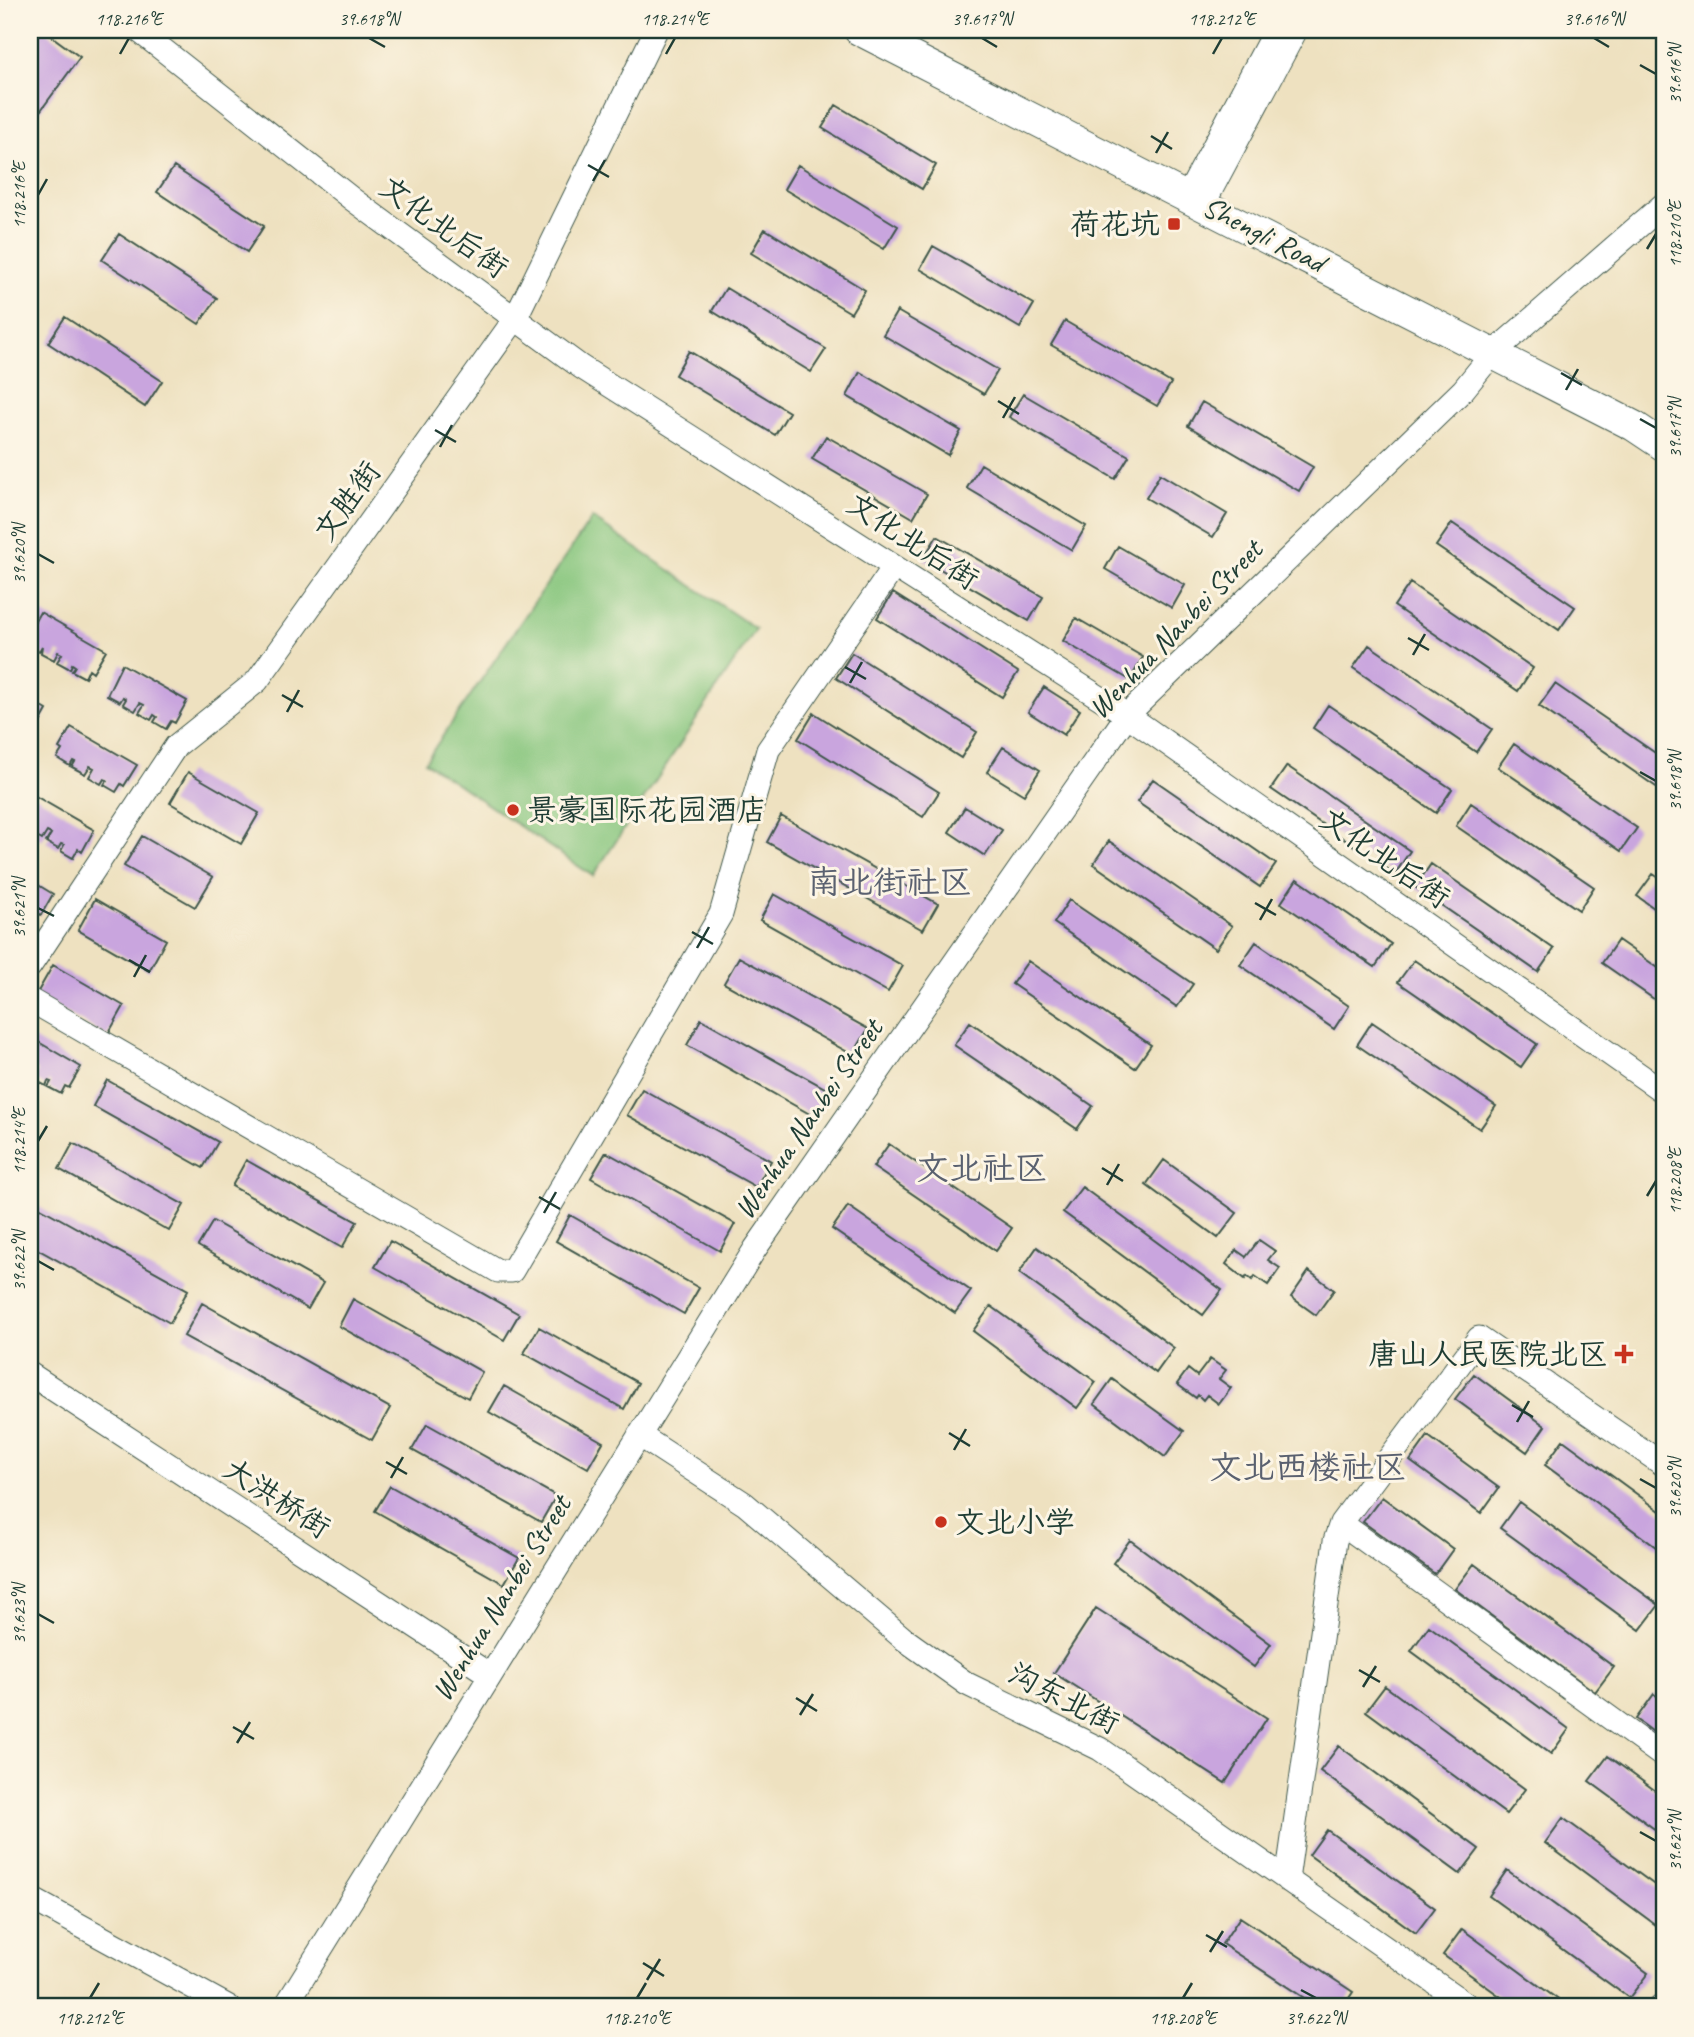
<svg xmlns="http://www.w3.org/2000/svg" width="1694" height="2037" font-family="Caveat,'LXGW WenKai TC',sans-serif">
  <style>
    .green { fill: #85c57c; stroke: #528158; stroke-width: 2 }
    .building { fill: #c9a5de }
    .lines { fill: none; stroke-linecap: round; stroke-linejoin: round }
    .minor-casing { stroke: #3e5649; stroke-width: 25 }
    .major-casing { stroke: #3e5649; stroke-width: 32 }
    .minor { stroke: #fff; stroke-width: 23 }
    .major { stroke: #fff; stroke-width: 30 }
    .ticks { fill: none; stroke: #1f3d34; stroke-width: 2.5 }
    .poi-dot { fill: #c8321e; stroke: #fcf5e5; stroke-width: 2.5 }
    .labels { text-anchor: middle; dominant-baseline: central; stroke-width: 6; stroke-linejoin: round; paint-order: stroke }
    .poi-label { font-size: 30px; fill: #1f3d34; stroke: #fcf5e5; text-anchor: end }
    .street-label { font-size: 30px; fill: #1f3d34; stroke: #fcf5e5 }
    .quarter-label { font-size: 33px; fill: #5a6170; stroke: #fcf5e5 }
    .neatline { fill: none; stroke: #1f3d34; stroke-width: 2.5 }
    .ticks-label { font-size: 18px; text-anchor: middle; fill: #1f3d34 }
  </style>
  <rect width="100%" height="100%" fill="#fcf5e5"/>
  <filter id="ink" filterUnits="userSpaceOnUse"><feTurbulence type="fractalNoise" baseFrequency=".0143" numOctaves="2"/><feDisplacementMap in="SourceGraphic" scale="14" xChannelSelector="R" yChannelSelector="G"/><feConvolveMatrix kernelMatrix="1 2 1 2 8 2 1 2 1" color-interpolation-filters="sRGB"/></filter>
  <filter id="wash" filterUnits="userSpaceOnUse"><feTurbulence type="fractalNoise" baseFrequency=".00686" numOctaves="4" result="noise"/><feDisplacementMap in="SourceGraphic" scale="28" xChannelSelector="R" yChannelSelector="G"/><feGaussianBlur stdDeviation="1.57" result="paint"/><feColorMatrix in="noise" values="0 0 0 0 0 0 0 0 0 0 0 0 0 0 0 0 0 1.4 0 .05"/><feComposite in="paint" operator="in"/></filter>
  <g filter="url(#wash)">
    <rect width="100%" height="100%" fill="#eee1c0"/>
    <path class="green" d="M592 518 756 629 593 876 425 762Z"/>
    <g id="blocks">
      <path class="building" d="M30 30H43L80 57 30 125Z
        M836 105 936 165 922 189 822 128Z
        M798 165 898 226 884 249 784 189Z
        M174 167 264 226 247 252 157 192Z
        M765 229 865 290 851 313 751 253Z
        M119 234 217 298 199 324 102 260Z
        M933 246 1034 304 1020 328 920 269Z
        M726 288 826 349 811 372 712 311Z
        M897 311 998 370 984 394 883 335Z
        M65 317 162 381 145 407 48 343Z
        M1065 321 1171 383 1157 406 1051 345Z
        M689 351 789 412 775 435 675 375Z
        M860 372 961 431 948 455 847 396Z
        M1023 394 1129 456 1115 479 1009 417Z
        M1202 402 1313 467 1299 491 1188 426Z
        M826 436 927 494 913 518 812 459Z
        M981 464 1086 526 1072 550 967 488Z
        M1160 474 1227 514 1213 537 1146 498Z
        M1452 523 1575 607 1559 630 1436 546Z
        M937 536 1043 597 1029 621 923 559Z
        M1118 546 1185 585 1172 608 1105 569Z
        M1410 583 1533 668 1518 691 1394 606Z
        M893 593 1018 672 1002 697 877 618Z
        M40 612 106 650 93 672 89 669 85 678 72 671 75 666 72 664 70 669 57 662 62 654 58 652 54 660 41 653 42 646 39 651 30 646V630Z
        M1076 618 1143 657 1130 680 1063 641Z
        M1369 645 1492 729 1476 752 1353 668Z
        M852 653 977 732 961 758 836 678Z
        M122 664 187 701 175 723 171 721 166 729 154 722 157 717 154 715 151 720 139 713 144 705 140 703 135 711 123 704 126 699 123 697 120 702 107 695Z
        M1555 684 1664 759 1662 791 1539 706Z
        M1044 687 1080 710 1064 735 1028 712Z
        M30 700 47 710 33 735 30 733Z
        M1328 705 1452 789 1436 813 1313 728Z
        M814 713 939 792 923 817 798 739Z
        M71 727 137 765 124 786 121 784 116 792 104 785 107 780 104 779 101 784 89 777 94 768 90 766 85 774 72 767 75 762 73 761 70 766 57 758 62 750 59 748Z
        M1514 744 1637 828 1621 851 1498 767Z
        M1003 747 1040 770 1024 795 987 772Z
        M1287 766 1410 851 1395 874 1271 789Z
        M188 772 259 813 241 844 170 803Z
        M1153 779 1276 864 1260 887 1137 802Z
        M30 793 94 830 82 852 78 849 73 858 61 851 64 845 61 844 58 849 46 842 51 834 47 832 42 840 30 833 32 827 30 826Z
        M1471 803 1594 887 1579 910 1456 826Z
        M965 807 1002 830 985 856 949 832Z
        M781 816 938 904 923 930 767 842Z
        M142 836 213 877 195 907 124 866Z
        M1109 841 1232 926 1216 949 1093 864Z
        M1431 864 1554 949 1538 972 1415 887Z
        M1653 874 1664 881V915L1637 896Z
        M1297 879 1391 944 1375 967 1281 903Z
        M30 880 53 894 41 915 37 913 32 921Z
        M774 894 903 966 888 992 760 920Z
        M95 899 166 940 149 971 78 930Z
        M1069 900 1193 984 1177 1007 1054 923Z
        M1618 940 1664 972V1006L1602 963Z
        M1256 942 1349 1006 1334 1029 1240 965Z
        M739 957 868 1029 853 1055 724 983Z
        M1414 960 1537 1044 1521 1067 1398 982Z
        M1028 961 1151 1045 1135 1068 1012 984Z
        M53 965 124 1006 107 1036 36 995Z
        M701 1019 830 1091 815 1117 687 1045Z
        M970 1022 1093 1106 1077 1129 954 1045Z
        M1372 1022 1496 1106 1480 1129 1357 1045Z
        M30 1037 81 1067 69 1088 65 1086 61 1094 48 1087 51 1082 48 1081 46 1086 34 1079 38 1071 34 1068 30 1076Z
        M107 1080 218 1142 203 1168 93 1106Z
        M642 1089 771 1161 756 1187 627 1115Z
        M73 1143 184 1205 169 1231 59 1169Z
        M889 1144 1012 1228 996 1251 873 1167Z
        M606 1152 735 1224 720 1251 591 1178Z
        M246 1160 357 1222 342 1248 232 1186Z
        M1164 1160 1237 1213 1218 1238 1146 1185Z
        M1082 1187 1222 1290 1203 1315 1063 1212Z
        M30 1202 188 1290 170 1323 30 1245Z
        M848 1206 971 1291 955 1313 832 1229Z
        M570 1215 699 1288 684 1314 556 1241Z
        M213 1221 323 1283 308 1309 198 1246Z
        M1259 1240 1275 1251 1268 1260 1280 1268 1268 1285 1255 1276 1252 1280 1247 1276 1245 1279 1226 1264 1236 1250 1246 1257Z
        M390 1241 519 1314 504 1340 375 1267Z
        M1037 1247 1174 1348 1156 1373 1019 1273Z
        M1309 1271 1334 1290 1316 1315 1291 1297Z
        M353 1299 482 1372 468 1398 339 1326Z
        M1664 1301V1321L1655 1314Z
        M202 1303 390 1408 372 1440 184 1336Z
        M991 1306 1096 1382 1077 1408 973 1331Z
        M539 1327 638 1383 624 1409 524 1353Z
        M1210 1359 1226 1370 1219 1379 1231 1388 1219 1404 1207 1395 1203 1400 1198 1395 1196 1398 1177 1384 1188 1369 1197 1376Z
        M1474 1374 1545 1426 1527 1452 1455 1399Z
        M1112 1379 1184 1431 1165 1457 1094 1404Z
        M504 1386 603 1442 588 1468 489 1412Z
        M427 1424 556 1496 541 1522 412 1450Z
        M1428 1436 1499 1488 1481 1513 1410 1461Z
        M1563 1440 1664 1514V1553L1545 1465Z
        M390 1486 519 1558 504 1584 375 1511Z
        M1382 1497 1453 1549 1435 1574 1363 1522Z
        M1519 1502 1659 1605 1640 1630 1500 1528Z
        M1130 1540 1271 1644 1254 1667 1113 1563Z
        M1474 1564 1614 1667 1595 1692 1455 1589Z
        M1096 1608 1267 1718 1225 1783 1054 1673Z
        M1429 1626 1569 1729 1551 1754 1411 1651Z
        M1385 1686 1525 1789 1506 1814 1366 1711Z
        M1654 1694 1664 1701V1740L1636 1719Z
        M1339 1746 1479 1849 1460 1874 1320 1771Z
        M1608 1756 1664 1797V1836L1589 1781Z
        M1563 1818 1664 1892V1931L1545 1843Z
        M1327 1830 1435 1908 1416 1933 1309 1855Z
        M1507 1870 1648 1973 1629 1998 1489 1896Z
        M1240 1917 1353 1992 1343 2007H1318L1222 1944Z
        M1462 1929 1568 2007H1515L1443 1955Z"/>
    </g>
  </g>
  <g filter="url(#ink)">
    <use href="#blocks" fill-opacity="0" stroke="#3e5649" stroke-width="2"/>
    <g class="lines">
      <defs>
        <path id="minor" d="M138 30 352 199 581 367 1127 715 1664 1092
          M1188 195 1275 30
          M1204 203 1296 30
          M30 966 176 746 257 681 515 319 656 30
          M30 1000 498 1271H512L721 914 768 750 894 567
          M30 1374 490 1675
          M639 1435 745 1504 904 1639 967 1684 1100 1749 1470 2007
          M1341 1523 1664 1757
          M1287 1880 1335 1541 1341 1523 1479 1338 1664 1465
          M30 1898 229 2007
          M285 2007 755 1249 1127 715 1463 390 1493 353 1664 204
          M1661 2007 1664 2005"/>
        <path id="major" d="M859 30 1634 426 1664 446"/>
      </defs>
      <use href="#minor" class="minor-casing"/>
      <use href="#major" class="major-casing"/>
      <use href="#minor" class="minor"/>
      <use href="#major" class="major"/>
    </g>
  </g>
  <path class="ticks" d="M369 38 385 47M982 38 997 47M1594 38 1609 47M120 54 129 38M666 54 675 38M1213 54 1222 38M1640 65 1656 74M1151 136 1172 149M1156 153 1168 132M588 165 609 177M593 181 605 160M38 195 47 179M1647 249 1656 234M1561 373 1582 385M1566 390 1578 369M998 401 1019 414M1003 418 1015 397M1640 419 1656 428M435 430 456 442M440 447 452 425M38 554 54 563M1408 638 1429 650M1413 655 1425 634M845 667 866 679M850 683 862 662M282 695 303 707M287 712 299 690M1640 772 1656 781M1255 903 1276 915M38 908 54 916M1260 920 1272 899M692 932 713 944M697 948 709 927M129 960 150 972M134 977 146 955M38 1141 47 1126M1102 1168 1123 1181M1107 1185 1119 1164M1647 1196 1656 1181M539 1197 560 1209M544 1213 556 1192M38 1261 54 1270M1512 1405 1533 1417M1517 1422 1529 1401M949 1433 970 1446M954 1450 966 1429M386 1462 407 1474M391 1478 403 1457M1640 1479 1656 1488M38 1614 54 1623M1359 1670 1380 1682M1363 1687 1376 1666M796 1698 817 1711M800 1715 813 1694M233 1727 254 1739M237 1743 250 1722M1640 1832 1656 1841M1206 1935 1227 1947M1210 1952 1223 1931M643 1963 664 1976M647 1980 660 1959M1301 1990 1316 1998M90 1998 99 1983M637 1998 646 1983M1183 1998 1192 1983"/>
  <g class="poi-dot">
    <rect x="1167" y="217" width="14" height="14" rx="3.5"/>
    <circle cx="513" cy="810" r="7"/>
    <path d="M1620.5 1343.5h7v7h7v7h-7v7h-7v-7h-7v-7h7z"/>
    <circle cx="941" cy="1522" r="7"/>
  </g>
  <g class="labels">
    <g class="poi-label">
      <text x="1160" y="224">荷花坑</text>
      <text x="527" y="810" text-anchor="start">景豪国际花园酒店</text>
      <text x="1608" y="1354">唐山人民医院北区</text>
      <text x="955" y="1522" text-anchor="start">文北小学</text>
    </g>
    <g class="street-label">
      <text transform="translate(444 227) rotate(36)">文化北后街</text>
      <text transform="translate(1264 234) rotate(27)">Shengli Road</text>
      <text transform="translate(347 501) rotate(-54)">文胜街</text>
      <text transform="translate(913 541) rotate(33)">文化北后街</text>
      <text transform="translate(1175 629) rotate(-46)">Wenhua Nanbei Street</text>
      <text transform="translate(1385 858) rotate(35)">文化北后街</text>
      <text transform="translate(808 1119) rotate(-55)">Wenhua Nanbei Street</text>
      <text transform="translate(277 1498) rotate(33)">大洪桥街</text>
      <text transform="translate(501 1598) rotate(-58)">Wenhua Nanbei Street</text>
      <text transform="translate(1064 1698) rotate(27)">沟东北街</text>
    </g>
    <g class="quarter-label">
      <text x="890" y="882">南北街社区</text>
      <text x="982" y="1168">文北社区</text>
      <text x="1308" y="1467">文北西楼社区</text>
    </g>
  </g>
  <rect width="1694" height="2037" fill="none" stroke="#fcf5e5" stroke-width="77"/>
  <rect x="38" y="38" width="1618" height="1960" class="neatline"/>
  <g class="ticks-label">
    <text x="129" y="25">118.216°E</text>
    <text x="369" y="25">39.618°N</text>
    <text x="675" y="25">118.214°E</text>
    <text x="982" y="25">39.617°N</text>
    <text x="1222" y="25">118.212°E</text>
    <text x="1594" y="25">39.616°N</text>
    <text transform="translate(1675 74) rotate(-90)" y="6">39.616°N</text>
    <text transform="translate(19 195) rotate(-90)" y="6">118.216°E</text>
    <text transform="translate(1675 234) rotate(-90)" y="6">118.210°E</text>
    <text transform="translate(1675 428) rotate(-90)" y="6">39.617°N</text>
    <text transform="translate(19 554) rotate(-90)" y="6">39.620°N</text>
    <text transform="translate(1675 781) rotate(-90)" y="6">39.618°N</text>
    <text transform="translate(19 908) rotate(-90)" y="6">39.621°N</text>
    <text transform="translate(19 1141) rotate(-90)" y="6">118.214°E</text>
    <text transform="translate(1675 1181) rotate(-90)" y="6">118.208°E</text>
    <text transform="translate(19 1261) rotate(-90)" y="6">39.622°N</text>
    <text transform="translate(1675 1488) rotate(-90)" y="6">39.620°N</text>
    <text transform="translate(19 1614) rotate(-90)" y="6">39.623°N</text>
    <text transform="translate(1675 1841) rotate(-90)" y="6">39.621°N</text>
    <text x="90" y="2024">118.212°E</text>
    <text x="637" y="2024">118.210°E</text>
    <text x="1183" y="2024">118.208°E</text>
    <text x="1316" y="2024">39.622°N</text>
  </g>
</svg>
